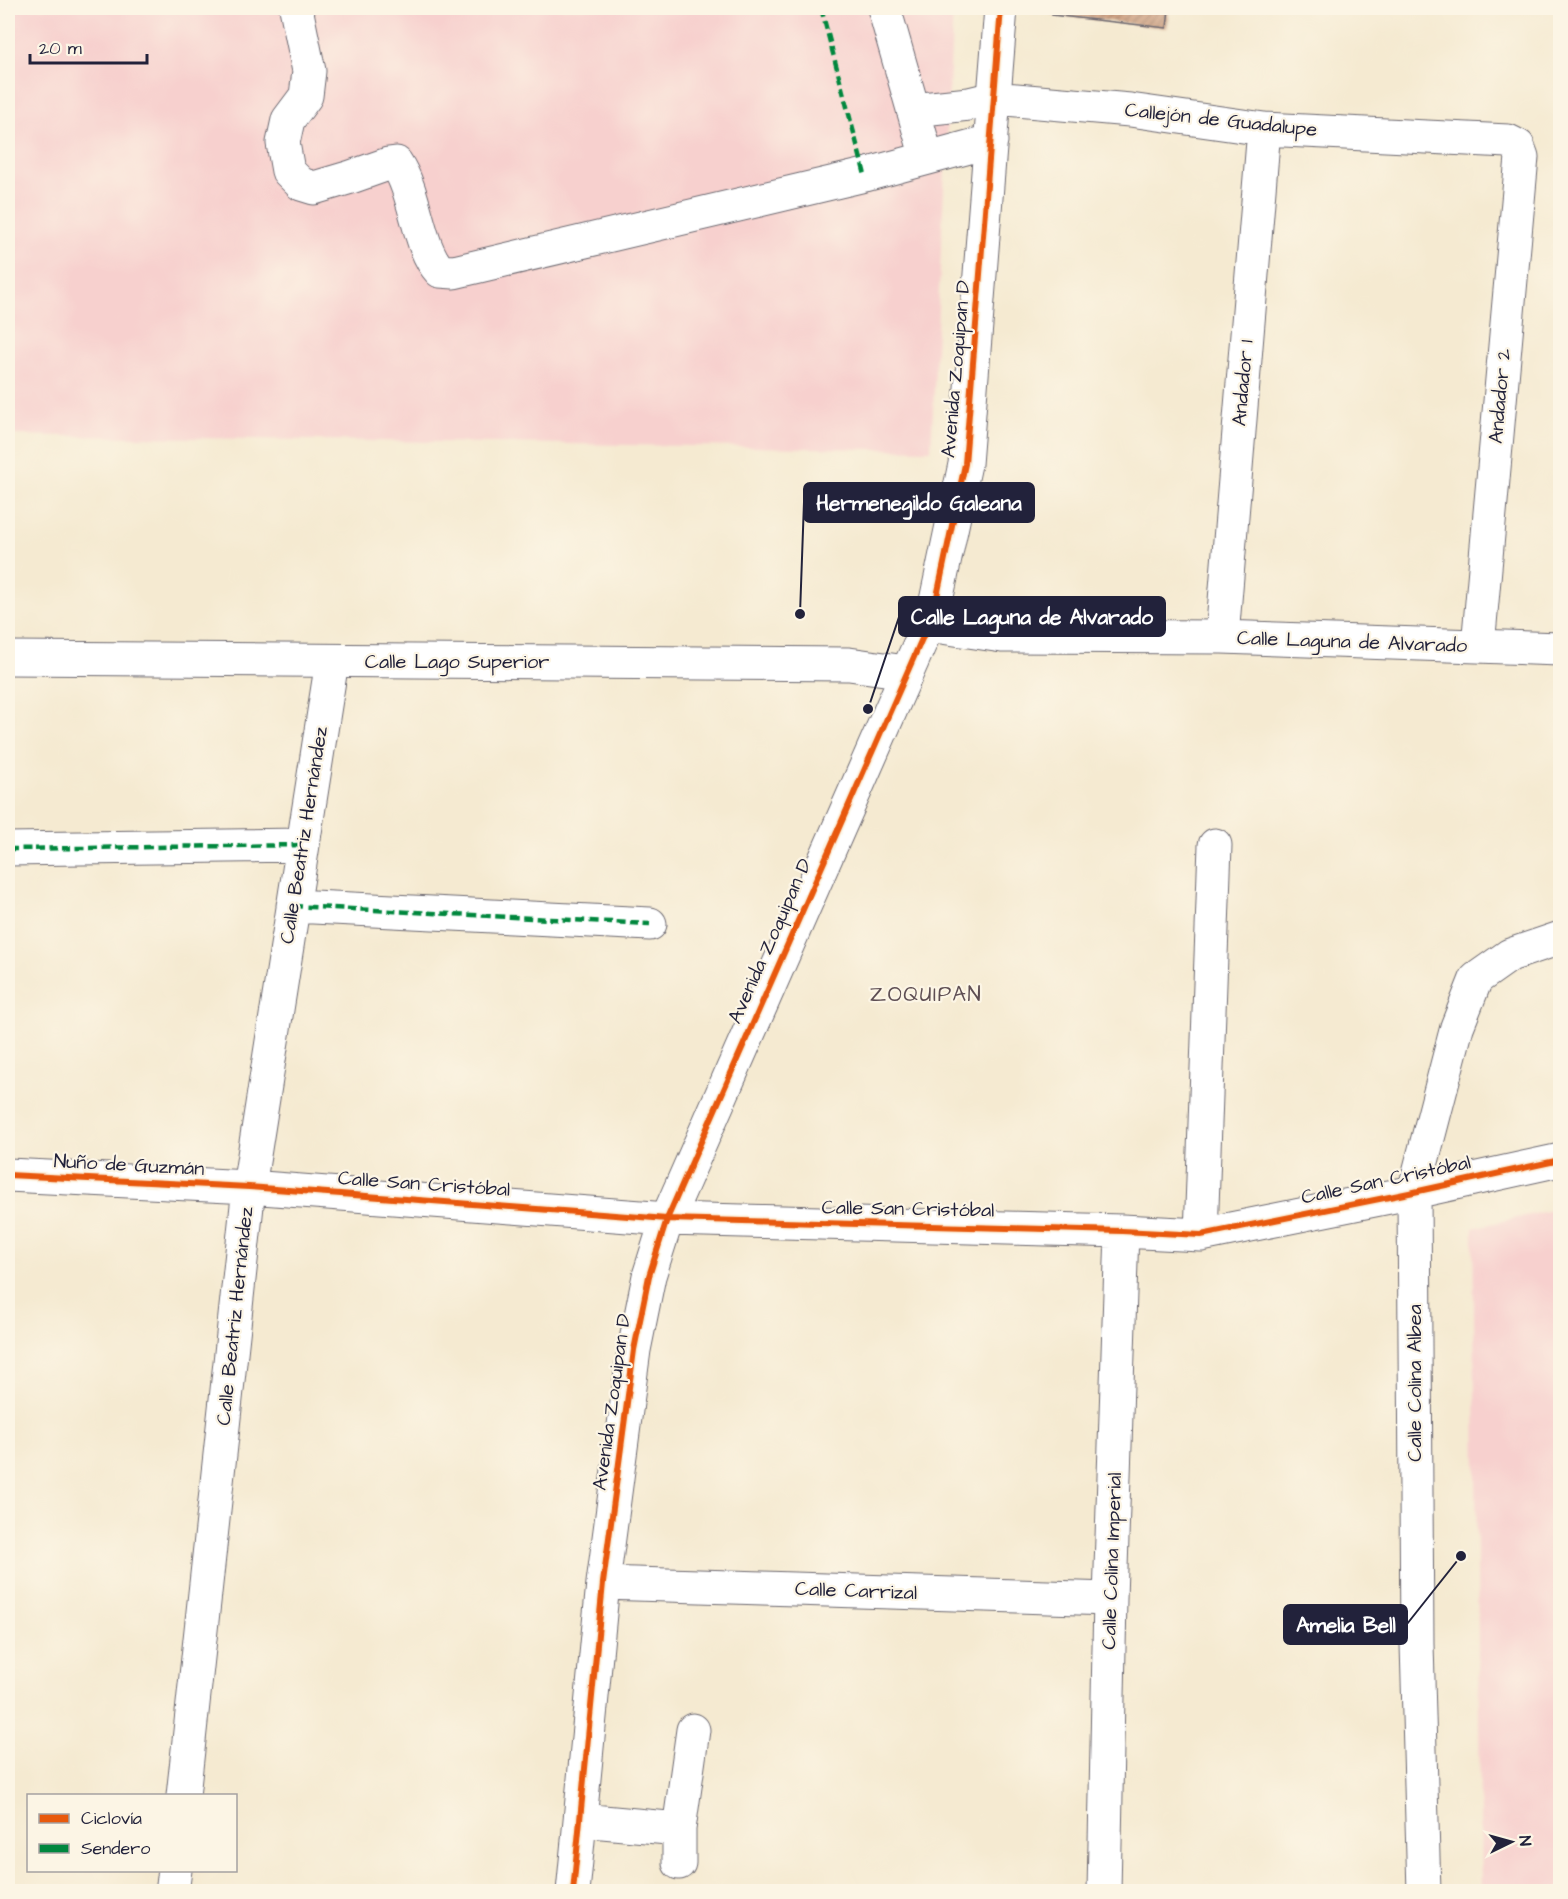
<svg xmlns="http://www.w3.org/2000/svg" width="1568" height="1899" font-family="'Architects Daughter',sans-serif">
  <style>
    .built { fill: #f7d0ce }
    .building { fill: url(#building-hatch) }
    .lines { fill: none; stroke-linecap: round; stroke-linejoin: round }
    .minor-casing { stroke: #6c6870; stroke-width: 35 }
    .minor { stroke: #fff; stroke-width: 33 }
    .quiet { stroke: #00873e; stroke-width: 4.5; stroke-dasharray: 9 4.5; stroke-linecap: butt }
    .cycleway-casing { stroke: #fcf5e5; stroke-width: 10 }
    .cycleway { stroke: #e8590c; stroke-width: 6 }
    .labels { text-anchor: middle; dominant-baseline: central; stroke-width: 4.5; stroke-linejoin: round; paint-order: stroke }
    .street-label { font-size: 20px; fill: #22223b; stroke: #fcf5e5 }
    .neighbourhood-label { font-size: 21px; letter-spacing: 1.5px; fill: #5e4e53; stroke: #fcf5e5 }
    .leader { fill: none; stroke: #22223b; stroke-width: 2 }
    .callout-dot { fill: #22223b; stroke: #fcf5e5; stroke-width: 2 }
    .callout { fill: #22223b; stroke: #22223b; stroke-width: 2 }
    .callout-label { font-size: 21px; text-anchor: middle; font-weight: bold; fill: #fff }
  </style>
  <defs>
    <pattern id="building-hatch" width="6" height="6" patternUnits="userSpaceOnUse" patternTransform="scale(1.5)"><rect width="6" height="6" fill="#cd9f80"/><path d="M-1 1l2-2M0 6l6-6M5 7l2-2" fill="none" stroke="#a6816a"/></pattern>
  </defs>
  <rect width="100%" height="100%" fill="#fcf5e5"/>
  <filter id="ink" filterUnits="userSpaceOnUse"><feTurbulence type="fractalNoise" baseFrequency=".0167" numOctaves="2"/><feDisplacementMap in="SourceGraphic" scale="12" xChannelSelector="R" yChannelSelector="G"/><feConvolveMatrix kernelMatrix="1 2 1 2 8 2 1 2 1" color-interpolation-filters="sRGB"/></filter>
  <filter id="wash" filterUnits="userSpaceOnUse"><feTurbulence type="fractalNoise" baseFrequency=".008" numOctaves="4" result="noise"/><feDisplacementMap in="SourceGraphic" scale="24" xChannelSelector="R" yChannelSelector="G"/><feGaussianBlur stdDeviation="1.35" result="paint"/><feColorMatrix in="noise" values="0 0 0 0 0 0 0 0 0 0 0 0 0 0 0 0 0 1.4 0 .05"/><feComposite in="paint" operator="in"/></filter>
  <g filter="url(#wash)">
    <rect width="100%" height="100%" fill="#f5ead1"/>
    <path class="built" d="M8 8H953L931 450 8 435Z
      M1560 1208V1891H1481L1473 1228Z"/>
    <g id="blocks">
      <path class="building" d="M1053 8H1169L1167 28 1052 15Z"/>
    </g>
  </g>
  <g filter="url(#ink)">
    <use href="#blocks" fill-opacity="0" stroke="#6c6870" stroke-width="1.5"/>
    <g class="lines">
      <defs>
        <path id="minor" d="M296 8 309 71 306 96 288 120 283 143 288 171 301 184 314 188 351 177 388 164 396 163C417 194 417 246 440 271L454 272 865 175 991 141
          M884 8 927 158
          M913 110 969 104 994 98 1130 110 1264 129 1508 141 1518 146 1522 157 1478 646
          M928 625 1002 636 1222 637 1560 649
          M1222 637 1264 129
          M8 658 849 664 906 672
          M8 849 303 845
          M293 906 650 924
          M8 1175 249 1187 667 1219 1122 1231 1201 1235 1414 1192 1560 1160
          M1201 1235 1215 845
          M603 1583 1110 1599
          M183 1796 249 1187 332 661
          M581 1820 679 1829
          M679 1863V1829L693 1730
          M172 1892 175 1870
          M573 1892 603 1583 634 1350 649 1276 667 1219 928 625 936 601 965 464 1001 8
          M1104 1892 1110 1599 1122 1231
          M1424 1892 1417 1644 1414 1192 1457 1027 1476 979 1510 955 1560 938"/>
      </defs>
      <use href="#minor" class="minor-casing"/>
      <use href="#minor" class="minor"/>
      <path class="quiet" d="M821 8 865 175
        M8 849 303 845
        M293 906 650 924"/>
      <defs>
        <path id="cycleway" d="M8 1175 249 1187 667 1219 1122 1231 1201 1235 1414 1192 1560 1160
          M573 1892 603 1583 634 1350 649 1276 667 1219 928 625 936 601 965 464 1001 8"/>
      </defs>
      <use href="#cycleway" class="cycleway-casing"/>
      <use href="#cycleway" class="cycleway"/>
    </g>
  </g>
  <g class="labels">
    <g class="street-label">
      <text transform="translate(1221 120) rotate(6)">Callejón de Guadalupe</text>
      <text transform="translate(956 369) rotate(-85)">Avenida Zoquipan D</text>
      <text transform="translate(1243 383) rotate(-85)">Andador 1</text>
      <text transform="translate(1500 396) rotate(-85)">Andador 2</text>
      <text transform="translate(1352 642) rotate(2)">Calle Laguna de Alvarado</text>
      <text x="457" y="662">Calle Lago Superior</text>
      <text transform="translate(304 835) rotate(-81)">Calle Beatriz Hernández</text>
      <text transform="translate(770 941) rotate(-66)">Avenida Zoquipan D</text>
      <text transform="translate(129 1165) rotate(3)">Nuño de Guzmán</text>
      <text transform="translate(1386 1180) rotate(-12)">Calle San Cristóbal</text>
      <text transform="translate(424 1184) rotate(4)">Calle San Cristóbal</text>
      <text transform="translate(908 1209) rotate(1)">Calle San Cristóbal</text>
      <text transform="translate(235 1316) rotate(-84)">Calle Beatriz Hernández</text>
      <text transform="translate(1415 1383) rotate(-90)">Calle Colina Albea</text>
      <text transform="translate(612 1402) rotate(-82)">Avenida Zoquipan D</text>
      <text transform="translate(1112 1561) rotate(-88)">Calle Colina Imperial</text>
      <text transform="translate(856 1591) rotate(2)">Calle Carrizal</text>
    </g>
    <g class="neighbourhood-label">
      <text x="926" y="994">ZOQUIPAN</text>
    </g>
  </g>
  <path class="leader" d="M800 614L804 502M868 709L899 617M1461 1556L1407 1624"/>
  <g class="callout-dot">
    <circle cx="800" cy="614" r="6"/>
    <circle cx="868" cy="709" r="6"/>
    <circle cx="1461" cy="1556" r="6"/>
  </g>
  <g class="callout">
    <rect x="804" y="483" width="230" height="39" rx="6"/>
    <rect x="899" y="597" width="266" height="39" rx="6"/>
    <rect x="1284" y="1605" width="123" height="39" rx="6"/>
  </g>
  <g class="callout-label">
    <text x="919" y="510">Hermenegildo Galeana</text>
    <text x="1032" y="624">Calle Laguna de Alvarado</text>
    <text x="1346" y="1632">Amelia Bell</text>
  </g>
  <rect width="1568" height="1899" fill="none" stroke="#fcf5e5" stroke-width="30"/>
  <rect x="27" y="1794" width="210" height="78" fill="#fcf5e5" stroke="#a5a1a1" stroke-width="1.5"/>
  <rect x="39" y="1814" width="30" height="9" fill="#e8590c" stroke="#a5a1a1" stroke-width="1.5"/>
  <text x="81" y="1824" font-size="18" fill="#22223b">Ciclovía</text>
  <rect x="39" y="1844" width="30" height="9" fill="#00873e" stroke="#a5a1a1" stroke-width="1.5"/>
  <text x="81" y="1854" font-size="18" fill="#22223b">Sendero</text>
  <g transform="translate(1511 1842) rotate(85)" stroke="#fcf5e5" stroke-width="4.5" paint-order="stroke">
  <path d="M0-4.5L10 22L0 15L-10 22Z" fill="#22223b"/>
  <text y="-9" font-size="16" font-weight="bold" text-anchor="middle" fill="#22223b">N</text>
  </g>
  <path d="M30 54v9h117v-9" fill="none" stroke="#22223b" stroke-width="3"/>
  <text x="39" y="54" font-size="18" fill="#22223b" stroke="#fcf5e5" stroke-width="4.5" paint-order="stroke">20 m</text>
</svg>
